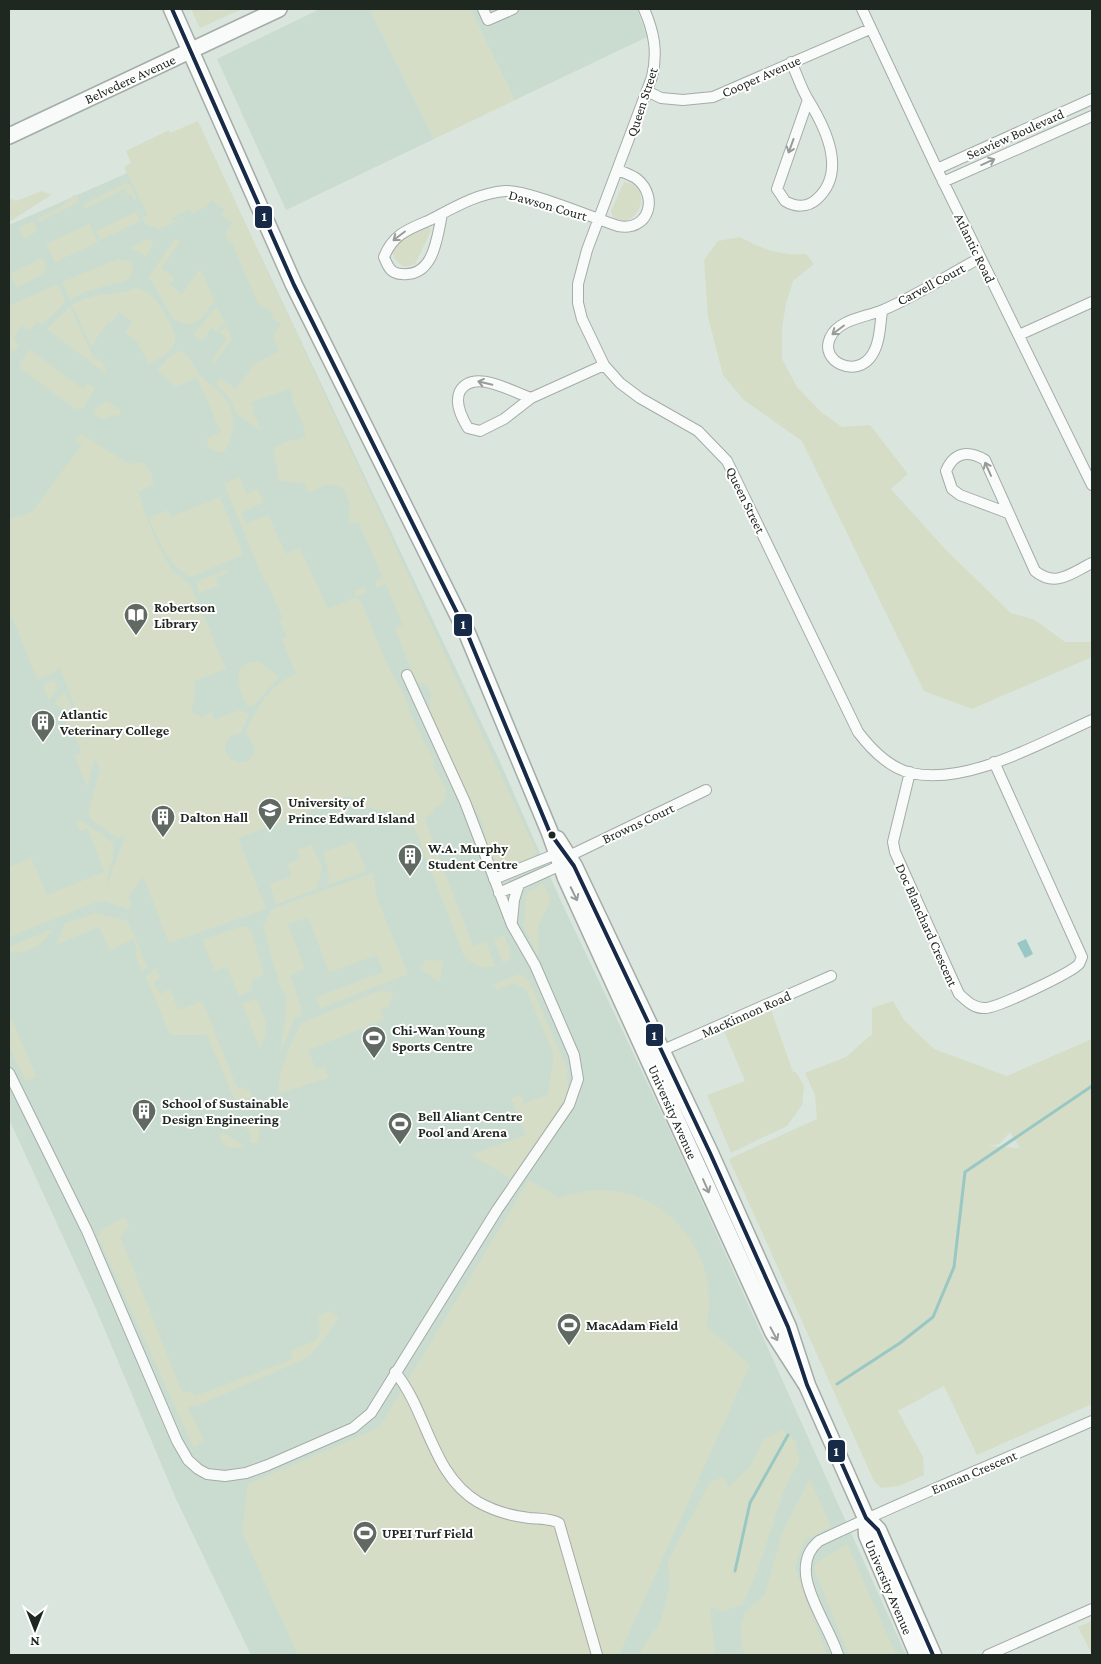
<svg xmlns="http://www.w3.org/2000/svg" width="1101" height="1664" font-family="'Crimson Pro',serif">
  <style>
    .built { fill: #cadccf }
    .green { fill: #d6ddc6; fill-rule: evenodd }
    .water { fill: #99c8c4 }
    .lines { fill: none; stroke-linecap: round; stroke-linejoin: round }
    .stream { stroke: #99c8c4; stroke-width: 3 }
    .street-casing { stroke: #a4aca7; stroke-width: 12 }
    .secondary-casing { stroke: #a4aca7; stroke-width: 18 }
    .primary-casing { stroke: #a4aca7; stroke-width: 19 }
    .street { stroke: #f9fbfa; stroke-width: 10 }
    .secondary { stroke: #f9fbfa; stroke-width: 15 }
    .primary { stroke: #f9fbfa; stroke-width: 16 }
    .bus-1-casing { stroke: #fff; stroke-width: 8 }
    .bus-1 { stroke: #172a47; stroke-width: 4 }
    .oneway { stroke: #979c98 }
    .bus-dot { fill: #1f2721; stroke: #fff; stroke-width: 2 }
    .labels { text-anchor: middle; dominant-baseline: central; stroke-width: 4; stroke-linejoin: round; paint-order: stroke }
    .street-label { font-size: 14px; fill: #1f2721; stroke: #fff }
    .poi-label { font-size: 14px; font-weight: bold; fill: #1f2721; stroke: #fff; text-anchor: start }
    .line-badge { stroke: #fff; stroke-width: 2 }
    .badge-label { font-size: 14px; text-anchor: middle; font-weight: bold; fill: #fff }
  </style>
  <rect width="100%" height="100%" fill="#dae5dd"/>
  <path class="built" d="M320 9H370L434 139 286 210 217 59Z
    M470 9H637L647 37 515 100Z
    M204 136 500 762 560 899 672 1135 906 1655H251L176 1499 93 1302 9 1119V225L141 167Z"/>
  <path class="green" d="M191 9 217 11 242 9 200 28Z
    M370 9H470L515 100 434 139Z
    M198 121 537 853C529 859 521 863 512 865 483 874 488 836 481 819 479 814 475 810 472 806L428 716 431 693 428 687 423 683 410 682 407 675 413 673 395 629 403 625 386 584 377 588 375 582 383 578 358 521 349 524 350 507 345 490C332 479 322 487 309 493L304 483 279 481 273 448 293 439 294 441 306 436 303 429 305 428 291 398 294 397 290 389 251 402 254 409 252 410 262 432 236 413 230 398 216 384 218 380 222 379 236 389 255 363 279 352 273 336 281 324 271 317 273 313 258 303 232 243H230L225 234 232 223 221 215 225 210 211 200 205 207 192 213 189 209 171 218 172 221 177 219 178 221 159 229 146 224 142 218 148 215 124 167 131 163 126 151 169 130 170 133Z
    M624 182C647 184 646 214 625 221L613 217 611 211Z
    M126 183 129 184 137 199 134 200 131 194 128 195 125 189 85 209 84 204Z
    M42 191 51 195 9 222V198L16 201Z
    M75 194 79 202 39 222 38 218 62 206Z
    M136 212 140 221 100 240 96 231Z
    M33 221 37 231 24 239 19 228Z
    M89 224 98 242 55 262 46 244Z
    M429 227 431 231 415 264 404 267C394 260 390 254 395 243Z
    M740 237C762 249 780 256 806 254L814 264 793 281 786 304 782 328V359L797 387 821 412 842 427 870 425 908 474 891 489 946 550 1011 613 1035 620 1065 642H1092V657L972 709 924 691 802 441 744 400 723 375 708 317 704 260 718 241Z
    M146 239 151 241 153 245 146 256 131 248Z
    M176 239 180 242 161 268 174 278 170 285 182 294 200 269 215 301 199 320 188 325 174 320 149 277 174 240Z
    M42 258 47 265 44 274 17 287 10 274Z
    M119 259 129 261C135 267 133 274 127 280L87 291 70 299 62 282Z
    M58 284 65 302 42 325 37 322 30 330 22 326 13 338 19 346 9 356V306Z
    M136 288C154 290 169 319 175 335 176 351 160 358 148 364L138 342 125 333 133 321 119 312 111 323 109 321 91 346 72 305C95 291 114 297 136 288Z
    M70 307 92 355 104 364 107 374 47 329Z
    M217 307 225 323 216 331 212 328 202 341 193 334Z
    M226 326 232 339 214 364 212 360 227 338 219 332Z
    M30 350 83 389 87 384 95 388 83 408 76 409 21 369 20 362Z
    M179 351C189 353 193 366 199 374 206 382 215 387 222 395 237 412 236 436 223 453L210 449 206 439 221 432 197 378 175 387 173 383 157 371 170 356Z
    M106 401 121 410 119 416 113 415 104 419 95 416 94 410Z
    M81 434 129 464 142 462 151 472 153 485 138 492 155 540 171 569 190 584 226 669 194 681 195 695 191 712 203 718 211 712 214 720 240 710 249 714 241 733 230 736C212 757 249 776 255 749L246 731C259 705 269 685 296 674L282 639 287 637 280 621 283 619 267 582 265 583 224 483 240 477 246 494 257 489 264 502 241 513 246 524 268 515 286 554 300 548 328 609 356 597 354 591 364 587 367 592 356 597 362 604 391 673 403 692 412 718 434 761 433 765 447 792 444 803 433 809 434 813 425 817 430 833 473 946 486 942 495 966C482 970 471 964 463 954L414 826 408 828 404 818 406 815C388 811 366 811 353 797H346L238 838 266 909 169 943 143 876 128 897 132 902 128 909 101 900 9 937V867L31 858 47 895 104 872 88 828 80 831 76 820 88 825 113 843V857L104 892 125 838 123 835 117 838 92 820 88 813 100 769 95 758 87 787 75 756 82 753 73 731 69 732 62 713 80 720 59 666 52 674 37 679 12 617 9 618V519L32 512 82 445 75 440Z
    M220 497 243 555 190 577C168 563 158 542 149 518L168 510 171 517Z
    M224 570 228 573 216 578 219 586 199 593 197 582Z
    M250 662H259L277 675 278 678 252 707 247 705C239 690 231 670 250 662Z
    M54 680 58 689 49 700 43 685Z
    M65 691V693L74 713 54 704Z
    M355 841 366 871 327 885 329 873 323 852Z
    M311 845 322 867 317 889 276 904 270 884 292 876 287 864 300 859 297 850Z
    M373 873 377 899 408 974 320 1008 316 997 383 972 377 955 329 972 308 917 288 924 305 969 290 975 302 1010 300 1016 295 1018 280 1052 286 1014V996L279 983 263 926 272 909Z
    M543 883 551 900 538 926V956L524 926 526 894Z
    M95 913 128 921 147 967 142 971 135 952 138 951 133 939 110 950 99 927 57 944 65 923Z
    M243 926 251 930 264 975 251 980 252 990 239 996 227 967 215 971 202 940Z
    M53 929C43 945 28 955 9 952V947Z
    M504 935 511 953 510 959 503 963 494 939Z
    M426 960 443 961 440 982 421 969Z
    M156 968 160 978 153 981 160 994 170 989 178 1010 202 1001 237 1088 241 1087 251 1091 252 1097 236 1102 207 1035H170L146 977Z
    M520 974 528 979 567 1068 568 1090 562 1107 510 1178 471 1155 526 1135 511 1098 521 1095 524 1103 548 1095 554 1055 526 989 514 983 497 990 494 984Z
    M381 990 393 993 389 1006 381 1010 384 1019 308 1050 316 1070 324 1067 328 1078 279 1093C276 1077 293 1036 302 1023Z
    M256 999C266 1020 270 1026 260 1049L242 1004Z
    M893 1001 904 1020 934 1049 1007 1076 1092 1039V1404L977 1455 944 1386 898 1411 923 1457 924 1475 899 1486 881 1488 874 1481 729 1159 817 1119 815 1095 805 1073 846 1057 872 1034V1008ZM1010 1132 1020 1148 988 1146 999 1144Z
    M771 1010 793 1072H796L804 1086 802 1105 787 1126 731 1153 707 1095 745 1081 724 1031Z
    M9 1013 36 1076 26 1081 9 1046Z
    M252 1115 257 1117 260 1126 258 1143H250L251 1134 243 1125H237L229 1130 221 1129 227 1118Z
    M223 1132 243 1146C233 1151 223 1148 220 1136Z
    M529 1180 559 1198C572 1194 584 1191 597 1190 669 1188 722 1257 706 1326L750 1365 619 1655H298L242 1532 248 1484 379 1428Z
    M125 1217 129 1228 120 1236 182 1392 194 1393 195 1396 293 1359 290 1351 317 1340 320 1330 318 1315 331 1311 339 1318 320 1344 307 1358 201 1404 187 1407 204 1440 194 1448 98 1237 101 1230Z
    M782 1430 796 1442 799 1462 784 1490 759 1566 743 1604 724 1611 710 1607 715 1655H638L661 1621 670 1586 668 1561 710 1482 724 1477 729 1488 750 1466 764 1439Z
    M810 1479 831 1527 805 1540 799 1553 795 1568 827 1655H744L740 1630 745 1612 765 1595 782 1533Z
    M847 1544 896 1655H849L814 1569 817 1562Z
    M1092 1621V1654L1078 1627Z"/>
  <path class="water" d="M1026 939 1033 954 1025 958 1017 943Z"/>
  <g class="lines">
    <path class="stream" d="M837 1384 900 1343 933 1317 954 1267 965 1172 1092 1086
      M735 1571 750 1503 788 1435"/>
    <defs>
      <path id="street" d="M483 9 488 20 513 9
        M644 9C654 32 658 52 652 77L587 250 578 284V303L582 319 604 365 620 383 640 398 698 431 727 461 858 732C871 749 889 768 911 773 967 786 1042 742 1092 720
        M862 9 937 169 1092 485
        M791 62C797 74 802 91 809 101 826 129 847 172 817 199 807 208 795 207 785 201L777 189 808 100
        M647 91 661 98 683 100 713 97 870 29
        M937 169 1092 99
        M943 182 1092 116
        M442 214C437 238 434 277 402 274 391 274 388 267 384 257 393 234 409 229 430 220 453 208 478 193 505 191 528 190 593 218 618 226 649 232 659 197 637 179 632 175 624 173 619 170
        M882 311C880 325 880 343 872 355 857 379 819 362 830 338 838 319 867 317 883 310 916 296 948 275 980 258
        M1019 335 1092 302
        M531 398C512 392 474 368 460 391 454 403 462 418 468 428L480 431 504 419 531 398 604 365
        M1008 513 960 495 952 489 946 471C954 452 968 450 985 460L1035 571C1056 588 1071 573 1092 563
        M910 772 893 842 895 852 959 994C967 1001 974 1009 986 1008 999 1007 1071 973 1079 964 1080 962 1081 959 1082 957L994 762
        M494 879 556 854 563 855
        M499 893 561 865 569 856 706 790
        M512 921 514 900 519 884
        M661 1051 831 976
        M9 1073 87 1231 177 1441 188 1460 198 1469 207 1474 225 1476 246 1473 268 1465 353 1428 371 1413 497 1210 569 1105 578 1079 574 1055 535 965 512 925 465 802 407 675
        M395 1372C428 1412 431 1474 478 1502 494 1511 512 1516 529 1518 540 1519 550 1518 559 1523L597 1655
        M838 1655C828 1621 784 1570 819 1541 909 1498 1001 1461 1092 1421
        M988 1655 1092 1609"/>
      <path id="secondary" d="M9 136 279 9"/>
      <path id="primary" d="M172 9 294 285 467 633 550 833 566 878 773 1332 807 1385
        M557 839 574 866 710 1153 788 1327 807 1385 866 1518 878 1530 933 1655
        M866 1518 867 1535 918 1655"/>
    </defs>
    <use href="#street" class="street-casing"/>
    <use href="#secondary" class="secondary-casing"/>
    <use href="#primary" class="primary-casing"/>
    <use href="#street" class="street"/>
    <use href="#secondary" class="secondary"/>
    <use href="#primary" class="primary"/>
    <defs>
      <path id="bus-1" d="M172 9 294 285 467 633 550 833 574 866 710 1153 788 1327 807 1385 866 1518 878 1530 933 1655"/>
    </defs>
    <use href="#bus-1" class="bus-1-casing"/>
    <use href="#bus-1" class="bus-1"/>
  </g>
  <defs><path id="oneway-shaft" d="M-6 0H5M1.5-3L5.5 0L1.5 3" fill="none" stroke-width="1.6" stroke-linecap="round" stroke-linejoin="round" transform="scale(1.25)"/></defs>
  <g class="oneway">
    <use href="#oneway-shaft" transform="translate(791 146) rotate(110)"/>
    <use href="#oneway-shaft" transform="translate(988 162) rotate(-24)"/>
    <use href="#oneway-shaft" transform="translate(399 236) rotate(143)"/>
    <use href="#oneway-shaft" transform="translate(838 330) rotate(143)"/>
    <use href="#oneway-shaft" transform="translate(485 383) rotate(-167)"/>
    <use href="#oneway-shaft" transform="translate(988 469) rotate(-114)"/>
    <use href="#oneway-shaft" transform="translate(574 894) rotate(64)"/>
    <use href="#oneway-shaft" transform="translate(706 1186) rotate(66)"/>
    <use href="#oneway-shaft" transform="translate(774 1334) rotate(62)"/>
  </g>
  <defs>
    <symbol id="library-pin" viewBox="-11 -11 22 30"><path d="M0 17L-7.5 6A9.5 9.5 0 1 1 7.5 6Z" fill="#606a63" stroke="#fff"/><path d="M-6-4Q-3-5.5-.7-3.5V5Q-3 3-6 4ZM6-4Q3-5.5 .7-3.5V5Q3 3 6 4Z" fill="#fff"/></symbol>
    <symbol id="building-pin" viewBox="-11 -11 22 30"><path d="M0 17L-7.5 6A9.5 9.5 0 1 1 7.5 6Z" fill="#606a63" stroke="#fff"/><path d="M-4-6H4V6H1V3H-1V6H-4ZM-2.5-4.3h1.7v1.8h-1.7ZM.8-4.3h1.7v1.8H.8ZM-2.5-1h1.7V.8h-1.7ZM.8-1h1.7V.8H.8Z" fill="#fff"/></symbol>
    <symbol id="university-pin" viewBox="-11 -11 22 30"><path d="M0 17L-7.5 6A9.5 9.5 0 1 1 7.5 6Z" fill="#606a63" stroke="#fff"/><path d="M0-5L7-2L0 1L-7-2ZM-4 1L0 2.5L4 1V4Q0 6-4 4Z" fill="#fff"/></symbol>
    <symbol id="stadium-pin" viewBox="-11 -11 22 30"><path d="M0 17L-7.5 6A9.5 9.5 0 1 1 7.5 6Z" fill="#606a63" stroke="#fff"/><path d="M0-5a6.5 5 0 1 0 0 10a6.5 5 0 1 0 0-10ZM-3.5-1.8h7v3.6h-7Z" fill="#fff"/></symbol>
  </defs>
  <g fill-rule="evenodd">
    <use href="#library-pin" x="122" y="601" width="28" height="38"/>
    <use href="#building-pin" x="29" y="708" width="28" height="38"/>
    <use href="#university-pin" x="256" y="796" width="28" height="38"/>
    <use href="#building-pin" x="149" y="803" width="28" height="38"/>
    <use href="#building-pin" x="396" y="842" width="28" height="38"/>
    <use href="#stadium-pin" x="360" y="1024" width="28" height="38"/>
    <use href="#building-pin" x="130" y="1097" width="28" height="38"/>
    <use href="#stadium-pin" x="386" y="1110" width="28" height="38"/>
    <use href="#stadium-pin" x="555" y="1311" width="28" height="38"/>
    <use href="#stadium-pin" x="351" y="1519" width="28" height="38"/>
  </g>
  <circle class="bus-dot" cx="552" cy="835" r="4.5"/>
  <g class="labels">
    <g class="street-label">
      <text transform="translate(761 76) rotate(-24)">Cooper Avenue</text>
      <text transform="translate(130 79) rotate(-25)">Belvedere Avenue</text>
      <text transform="translate(642 102) rotate(-72)">Queen Street</text>
      <text transform="translate(1015 134) rotate(-24)">Seaview Boulevard</text>
      <text transform="translate(548 205) rotate(16)">Dawson Court</text>
      <text transform="translate(975 248) rotate(64)">Atlantic Road</text>
      <text transform="translate(931 284) rotate(-28)">Carvell Court</text>
      <text transform="translate(746 500) rotate(64)">Queen Street</text>
      <text transform="translate(638 823) rotate(-25)">Browns Court</text>
      <text transform="translate(927 925) rotate(66)">Doc Blanchard Crescent</text>
      <text transform="translate(746 1014) rotate(-24)">MacKinnon Road</text>
      <text transform="translate(673 1112) rotate(66)">University Avenue</text>
      <text transform="translate(974 1472) rotate(-23)">Enman Crescent</text>
      <text transform="translate(889 1587) rotate(67)">University Avenue</text>
    </g>
    <g class="poi-label">
      <text x="154" y="607">Robertson<tspan x="154" dy="16">Library</tspan></text>
      <text x="60" y="714">Atlantic<tspan x="60" dy="16">Veterinary College</tspan></text>
      <text x="288" y="802">University of<tspan x="288" dy="16">Prince Edward Island</tspan></text>
      <text x="180" y="817">Dalton Hall</text>
      <text x="428" y="848">W.A. Murphy<tspan x="428" dy="16">Student Centre</tspan></text>
      <text x="392" y="1030">Chi-Wan Young<tspan x="392" dy="16">Sports Centre</tspan></text>
      <text x="162" y="1103">School of Sustainable<tspan x="162" dy="16">Design Engineering</tspan></text>
      <text x="418" y="1116">Bell Aliant Centre<tspan x="418" dy="16">Pool and Arena</tspan></text>
      <text x="586" y="1325">MacAdam Field</text>
      <text x="382" y="1533">UPEI Turf Field</text>
    </g>
  </g>
  <g class="line-badge">
    <rect x="254" y="205" width="19" height="24" rx="5" fill="#172a47"/>
    <rect x="453" y="613" width="20" height="24" rx="5" fill="#172a47"/>
    <rect x="645" y="1023" width="19" height="24" rx="5" fill="#172a47"/>
    <rect x="827" y="1439" width="19" height="24" rx="5" fill="#172a47"/>
  </g>
  <g class="badge-label">
    <text x="264" y="221">1</text>
    <text x="463" y="629">1</text>
    <text x="654" y="1040">1</text>
    <text x="836" y="1456">1</text>
  </g>
  <rect width="1101" height="1664" fill="none" stroke="#1f2721" stroke-width="20"/>
  <g transform="translate(35 1629) rotate(180)" stroke="#ffffff" stroke-width="4" paint-order="stroke">
  <path d="M0-4L9 19L0 12L-9 19Z" fill="#1f2721"/>
  <text y="-8" font-size="14" font-weight="bold" text-anchor="middle" fill="#1f2721">N</text>
  </g>
</svg>
